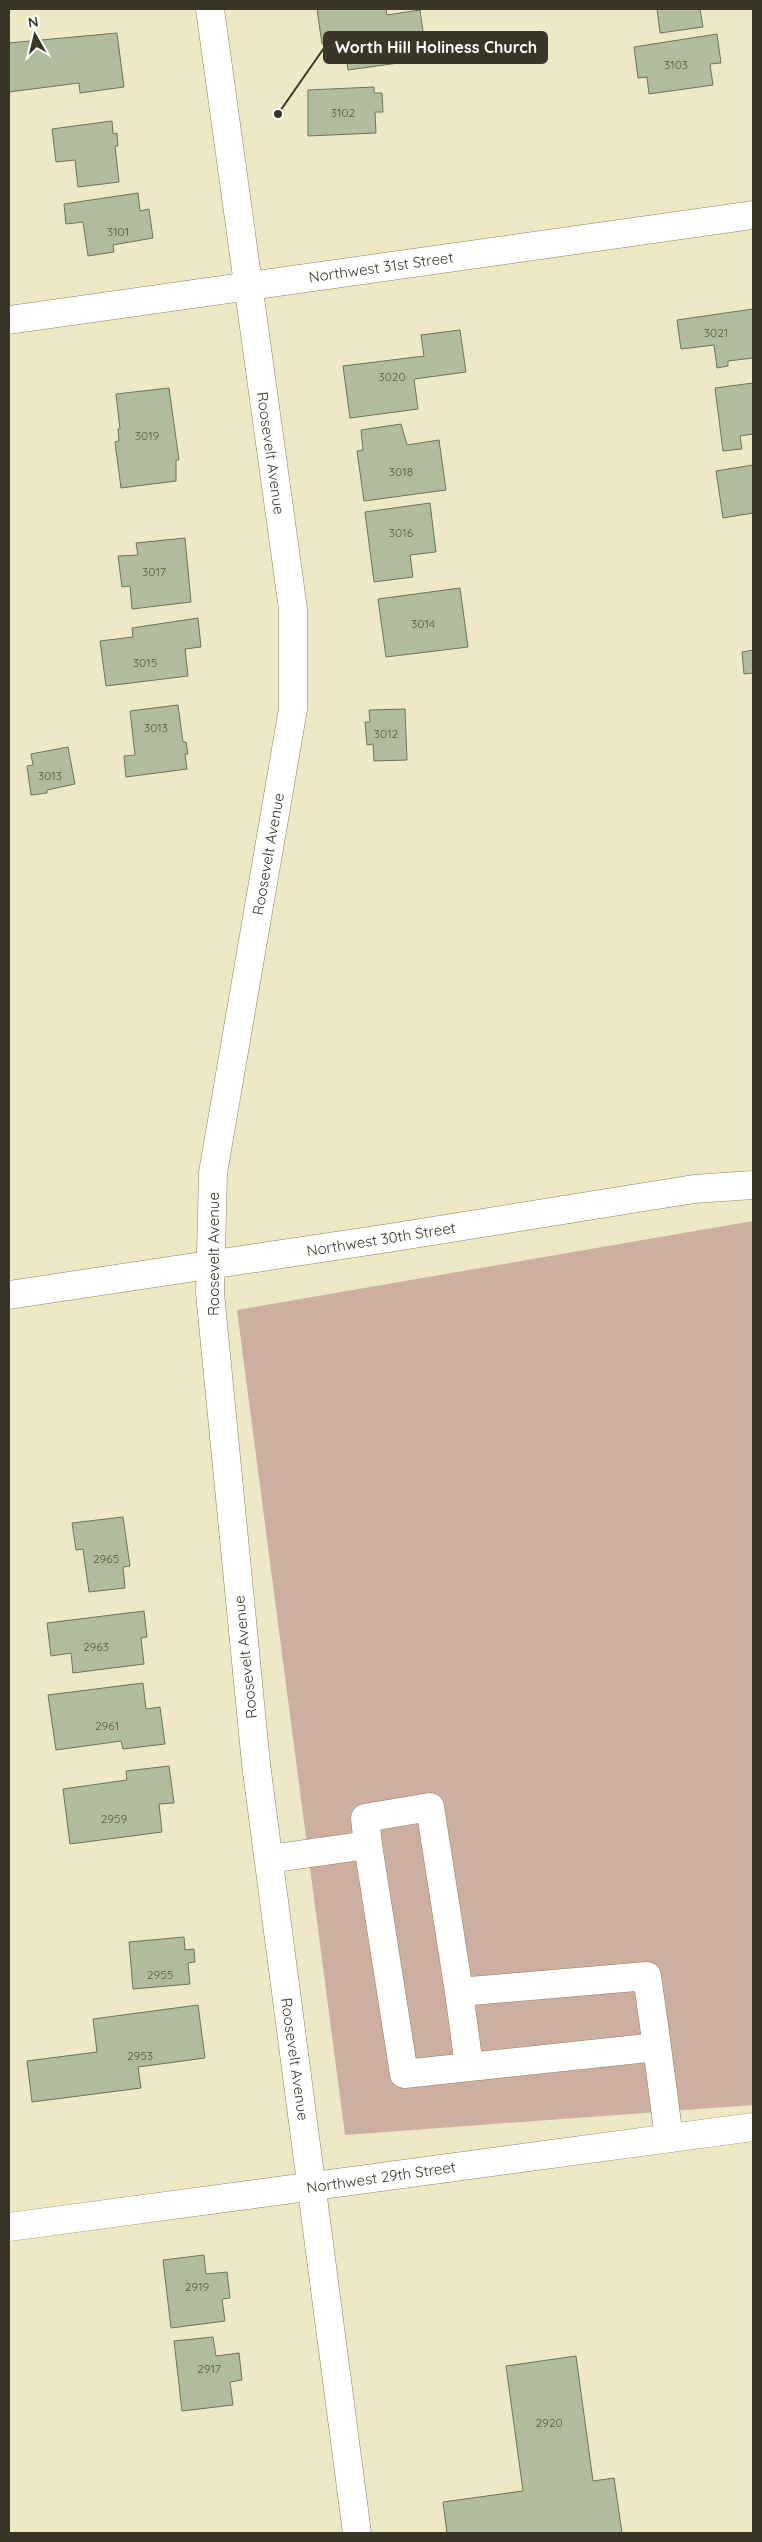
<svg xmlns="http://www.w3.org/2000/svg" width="762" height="2542" font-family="Quicksand,sans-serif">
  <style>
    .green { fill: #cdaea0 }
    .building { fill: #b1bc9d; stroke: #6a7556 }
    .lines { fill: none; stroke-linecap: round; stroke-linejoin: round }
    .minor-casing { stroke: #888161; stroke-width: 29 }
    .minor { stroke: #fff; stroke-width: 28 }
    .labels { text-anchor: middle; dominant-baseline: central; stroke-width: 4; stroke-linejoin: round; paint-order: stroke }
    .number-label { font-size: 12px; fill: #575845 }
    .street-label { font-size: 15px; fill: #393628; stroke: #fff }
    .leader { fill: none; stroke: #393628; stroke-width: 2 }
    .callout-dot { fill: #393628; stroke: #fff; stroke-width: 2 }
    .callout { fill: #393628; stroke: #393628; stroke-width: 2 }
    .callout-label { font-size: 16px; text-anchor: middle; font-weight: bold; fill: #fff }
  </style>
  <rect width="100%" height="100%" fill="#efe8c4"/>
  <path class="green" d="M753 1221V2105L345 2135 237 1310Z"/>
  <path class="building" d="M317 9H386L387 15 420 10 427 59 348 70 344 41 322 44Z
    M657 9H700L703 27 660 33Z
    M117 33 124 87 80 93 79 83 9 92V43Z
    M717 34 721 63 710 64 713 85 649 94 647 77 638 78 634 47Z
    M374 87V93H382L383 112H375L376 133 308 136V90Z
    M112 121 113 134 117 133 118 146H115L119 182 78 187 75 160 56 162 52 129Z
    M138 193 140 211 149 209 153 238 113 245 114 252 88 256 83 222 66 224 64 204Z
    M753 309V358L728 361V366L717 368 714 345 681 349 677 320Z
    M460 330 466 372 414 379 418 409 350 418 343 366 424 356 421 335Z
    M753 383V434L740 436 742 449 723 451 715 388Z
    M169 388 179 460H176V481L121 488 115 442 119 441 118 429H120L116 394Z
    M401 424 407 445 439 440 446 490 364 501 357 451 363 450 361 430Z
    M753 465V513L723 518 716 471Z
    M430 503 436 552 410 555 413 577 374 582 365 512Z
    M185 538 191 602 132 609 130 586 122 587 118 556 138 555 136 543Z
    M460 588 468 647 386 657 378 599Z
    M198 618 201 647 185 649 188 676 106 686 100 641 133 637 132 628Z
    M753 650V673L744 674 742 652Z
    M178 705 183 742H186L188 754H185L187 769 126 777 124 756 135 755 130 711Z
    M405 709 407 760 374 761 373 744 367 745 365 722H370L369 710Z
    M68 747 75 784 47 790V793L31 795 27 766 33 765 31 754Z
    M123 1517 130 1566 123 1567 125 1588 89 1592 83 1549 76 1550 72 1523Z
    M144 1611 147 1637 141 1638 144 1664 73 1673 71 1653 51 1656 47 1623Z
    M143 1683 146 1709 160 1707 165 1744 123 1749 121 1741 56 1750 48 1695Z
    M169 1766 174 1803 159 1804 162 1832 70 1844 63 1789 127 1780 126 1771Z
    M184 1937 185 1950 194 1949 195 1962 188 1963 190 1984 133 1989 129 1942Z
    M198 2005 205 2058 138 2067 141 2088 32 2102 27 2061 97 2052 93 2019Z
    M204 2255 206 2274 227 2272 230 2298 222 2299 225 2321 171 2328 163 2260Z
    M213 2337 216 2356 239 2353 242 2380 230 2382 233 2405 182 2411 174 2341Z
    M576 2356 593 2481 614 2478 622 2533H447L443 2502 523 2491 506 2366Z"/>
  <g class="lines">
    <defs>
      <path id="minor" d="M210 9 293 609V709L213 1173 210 1293 256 1764 357 2533
        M9 320 753 215
        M9 1295 389 1238 694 1189 753 1185
        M368 1845 365 1818 430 1807 459 1992 647 1976 657 2047
        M269 1859 368 1845 404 2074 657 2047 669 2138
        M459 1992 469 2066
        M9 2227 753 2127"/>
    </defs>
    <use href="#minor" class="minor-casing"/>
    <use href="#minor" class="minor"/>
  </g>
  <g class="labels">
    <g class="number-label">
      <text x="676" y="64">3103</text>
      <text x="343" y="112">3102</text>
      <text x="118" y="231">3101</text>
      <text x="716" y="332">3021</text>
      <text x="392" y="376">3020</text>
      <text x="147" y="435">3019</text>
      <text x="401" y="471">3018</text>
      <text x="401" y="532">3016</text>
      <text x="154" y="571">3017</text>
      <text x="423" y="623">3014</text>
      <text x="145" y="662">3015</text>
      <text x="156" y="727">3013</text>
      <text x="386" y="733">3012</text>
      <text x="50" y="775">3013</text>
      <text x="106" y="1558">2965</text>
      <text x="96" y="1646">2963</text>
      <text x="107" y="1725">2961</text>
      <text x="114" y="1818">2959</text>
      <text x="160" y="1974">2955</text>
      <text x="140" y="2055">2953</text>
      <text x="197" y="2286">2919</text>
      <text x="209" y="2368">2917</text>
      <text x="549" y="2422">2920</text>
    </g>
    <g class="street-label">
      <text transform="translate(381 267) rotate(-8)">Northwest 31st Street</text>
      <text transform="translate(271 453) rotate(82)">Roosevelt Avenue</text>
      <text transform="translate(268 854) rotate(-80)">Roosevelt Avenue</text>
      <text transform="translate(381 1239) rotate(-9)">Northwest 30th Street</text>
      <text transform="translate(213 1254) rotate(-90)">Roosevelt Avenue</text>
      <text transform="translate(245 1657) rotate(-96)">Roosevelt Avenue</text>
      <text transform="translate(295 2059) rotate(82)">Roosevelt Avenue</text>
      <text transform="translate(381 2177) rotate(-8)">Northwest 29th Street</text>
    </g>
  </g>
  <path class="leader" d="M278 114L324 48"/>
  <circle class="callout-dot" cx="278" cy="114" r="5"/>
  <rect class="callout" x="324" y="32" width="223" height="31" rx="5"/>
  <g class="callout-label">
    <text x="436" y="53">Worth Hill Holiness Church</text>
  </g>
  <rect width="762" height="2542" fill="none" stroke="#393628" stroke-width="20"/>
  <g transform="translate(35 35) rotate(352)" stroke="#ffffff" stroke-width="4" paint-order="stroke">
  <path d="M0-4L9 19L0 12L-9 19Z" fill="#393628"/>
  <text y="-8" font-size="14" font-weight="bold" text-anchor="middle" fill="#393628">N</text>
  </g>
</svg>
